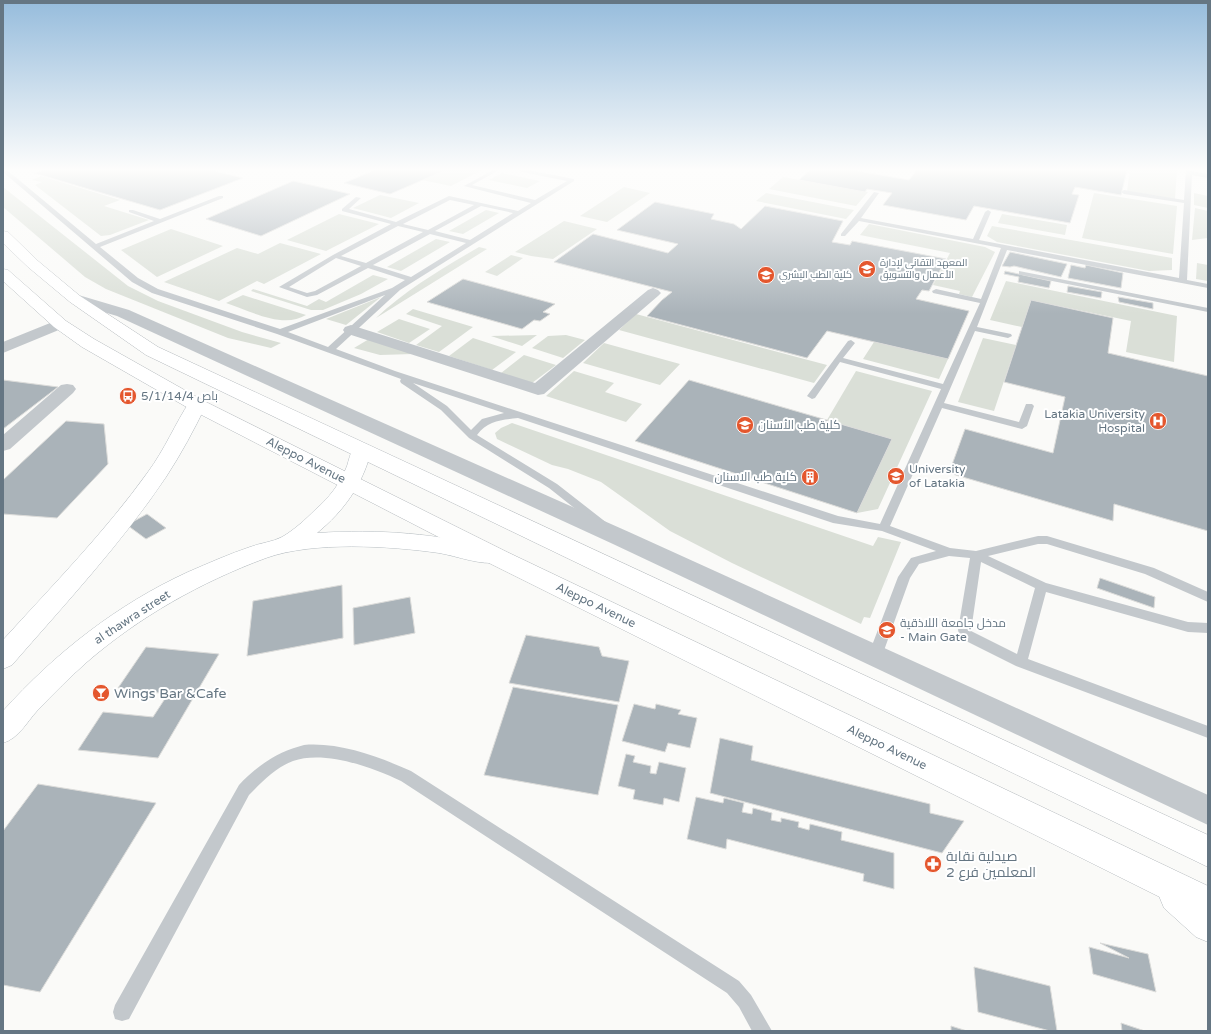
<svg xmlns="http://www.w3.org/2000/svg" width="1211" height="1034" font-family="'Varela Round',Cairo,sans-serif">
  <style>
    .green { fill: #dadfd7 }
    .building { fill: #aab3b9; stroke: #dcdcda }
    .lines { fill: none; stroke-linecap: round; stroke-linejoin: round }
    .secondary-casing { stroke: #b3babf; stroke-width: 1 }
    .primary-casing { stroke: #b5babe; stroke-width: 1 }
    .lane { fill: #c3c8cc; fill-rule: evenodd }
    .street { fill: #c3c8cc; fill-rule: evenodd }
    .secondary { fill: #fff; fill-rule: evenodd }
    .primary { fill: #fff; fill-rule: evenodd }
    .labels { text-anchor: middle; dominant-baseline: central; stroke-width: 4; stroke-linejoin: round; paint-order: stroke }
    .far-poi-label { font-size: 10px; fill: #657683; stroke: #fff; text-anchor: start }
    .poi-label { font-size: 12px; fill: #657683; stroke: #fff; text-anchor: start }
    .street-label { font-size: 12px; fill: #657683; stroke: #fff }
    .near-poi-label { font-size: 14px; fill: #657683; stroke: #fff; text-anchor: start }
  </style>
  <rect width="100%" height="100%" fill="#fafaf8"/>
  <path class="green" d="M446 170H482L451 186 422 180Z
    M1130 170H1177L1175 199 1127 191Z
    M502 173 540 181 527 188 489 180Z
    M41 176 120 200 104 206 149 220 110 235 101 236 35 185 42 182 32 180Z
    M783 177 868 192 856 206 769 189Z
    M3 187 128 286 158 301 242 332 281 343 271 348 228 338 106 289 85 277 3 207Z
    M624 187 650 193 607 222 580 216Z
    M766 193 854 210 846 219 756 201Z
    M1094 193 1177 206 1173 254 1082 238Z
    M1194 193 1208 196V208L1194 205Z
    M380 195 419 203 391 218 353 208Z
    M1195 208 1208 211V238L1192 240Z
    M486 210 499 213 463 234 449 231Z
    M339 214 379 224 326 251 287 240Z
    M1002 214 1067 225 1065 235 998 223Z
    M564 221 597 229 553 259 531 256 515 252Z
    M869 224 985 247 995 252 972 297 959 294 960 291 933 285 950 253 860 235Z
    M992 226 1172 258V270L1149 271 997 242 987 236Z
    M171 229 223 246 157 277 121 250Z
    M436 239 450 242 401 271 387 267Z
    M280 243 321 254 264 284 257 281 219 301 164 282 237 248 258 254Z
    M479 247 487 249 376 318C407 289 443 268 479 247Z
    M511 255 523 258 497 276 485 272Z
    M1197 263 1208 265V281L1196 279Z
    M373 275 388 279 361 294 323 310H311L251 291 253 289 307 306 319 299 326 302Z
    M1006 281 1177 316 1174 362 1126 352 1131 321 1031 300 1022 327 990 320Z
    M243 295 306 315C283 329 250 311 226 303Z
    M381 297 346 325 326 319Z
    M413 309 473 327 439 352 416 345 442 326 406 314Z
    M636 314 827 365 814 383 619 330Z
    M399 319 430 329 409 343 377 332Z
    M537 335 522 346 491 336Z
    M566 335 585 340 563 358 532 348 548 336Z
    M473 338 516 352 492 370 449 356Z
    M983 338 1016 345 994 411 958 402Z
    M369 339 413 354 380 355 354 348Z
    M874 342 948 359 939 379 863 359Z
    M604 343 680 364 660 385 583 363Z
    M524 355 556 365 532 383 501 373Z
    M574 371 614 383 605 392 642 404 626 422 546 396Z
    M856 371 932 391 878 509 857 513 892 439 827 420Z
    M512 423 873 546 878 537 901 542 870 618 864 617 861 624 732 563 670 531 601 482 568 469 552 465 497 439 495 433 501 428Z"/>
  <path class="building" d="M45 170H211L243 178 160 210 34 173Z
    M375 170H446L390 194 344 183Z
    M810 170H852L909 180 917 170H1127L1121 195 1075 187 1072 194 1079 195 1070 223 974 206 966 220 883 205 892 193 867 189 865 192 799 180Z
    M293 181 350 194 261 236 206 219Z
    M655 202 714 214 711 219 734 224 741 229 765 206 843 221 832 242 850 245 852 241 946 259 929 291 922 290 916 299 969 311 948 359 827 331 807 358 647 316 662 300 672 292 554 262 593 234 668 253 678 244 617 230Z
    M1010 252 1067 264 1061 277 1014 266 1010 267 1002 266Z
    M1071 265 1085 268 1086 265 1123 273 1121 288 1068 278Z
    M1005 271 1051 281 1049 288 1018 282 1019 277 1004 274Z
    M463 279 555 304 543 312 550 314 540 321 534 320 522 329 427 302Z
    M1068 286 1102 292 1101 298 1067 292Z
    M1118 297 1153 303V309L1119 302Z
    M1031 300 1113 318 1108 353 1208 376V531L1114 504 1113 521 949 473 965 429 1053 453 1065 397 1004 382Z
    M3 380 58 387 3 429Z
    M689 380 892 439 857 513 635 441Z
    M66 421 104 424 108 464 57 518 3 514V480Z
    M147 514 166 528 146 539 127 525Z
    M1100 578 1155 597 1154 608 1097 588Z
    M342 585 343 638 247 656 253 601Z
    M410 597 415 633 354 645 353 608Z
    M526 635 599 647 602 656 629 661 619 702 509 683Z
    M146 647 219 654 158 758 78 750 103 712 153 717 168 694 118 688Z
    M513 687 618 705 598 795 484 775Z
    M634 704 655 709 656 704 681 710 678 714 697 718 690 748 668 743 665 752 622 741Z
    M720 738 753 746 751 760 930 804V813L964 821 942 853 710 793Z
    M626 754 635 756 633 762 651 766 650 773 656 774 659 762 686 768 679 802 664 798 663 805 633 799 635 790 618 786Z
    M38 784 156 803 40 992 3 985V831Z
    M696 797 723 803 724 798 744 803 742 812 752 814 753 808 772 813 771 820 781 822V818L799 822 798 827 809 830 810 824 842 832 841 840 894 853V889L863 881 864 874 727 839 726 849 687 839Z
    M1100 943 1148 954 1156 992 1093 974 1089 947 1129 958Z
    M974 967 1050 986 1057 1031H1050L978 1012Z
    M1121 1023 1145 1031H1122Z
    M951 1026 967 1031H951Z"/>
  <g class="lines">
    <defs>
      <path id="secondary" d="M197 399 204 401 206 405C194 430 181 454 166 477 121 544 65 604 12 665L3 669V640C53 585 105 532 148 472 165 449 175 424 190 401Z
        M361 445 368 447 371 451C363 484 344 511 317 533 378 529 439 533 498 550L502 556 498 562C482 566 457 556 439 553 390 546 313 541 266 558 201 582 139 617 87 662 69 678 53 694 37 711 26 723 19 738 3 743V711C55 653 118 604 188 572 209 563 229 554 250 547 260 543 273 542 282 537 294 530 305 520 315 510 329 498 340 484 347 466 349 460 350 453 354 447Z
        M1176 879 1188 884 1208 902V942L1196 937 1164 908 1159 896 1164 884Z"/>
      <path id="primary" d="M3 231 8 232 38 261 80 296 158 347 1208 835V867L146 355 70 302 28 267 3 243Z
        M3 269 8 270 66 321 94 339 204 401 507 552 1208 886V921L491 564 190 409 82 347 54 327 3 281Z"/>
    </defs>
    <use href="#secondary" class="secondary-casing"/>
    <use href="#primary" class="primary-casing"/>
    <path class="lane" d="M3 170H7L96 244 154 221 129 212V210H133L160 219 219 196H223V198L100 247 138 278 158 289 280 329 392 288 405 280 368 268 317 295 307 297 279 287 333 255 391 224 342 211V209L356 197 361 198 349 209 396 222 449 196 518 211 531 203 464 186 493 170H499L472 185 535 200 567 181 522 172 519 170H528L574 179V181L400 290 336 349 395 371 838 516 880 524 941 389 840 362 815 398 812 399 807 396 848 341 851 340 855 343 843 358 943 384 980 303 933 293 932 291 936 289 981 299 1001 248 859 221 845 236H841V234L874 192 879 193 861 218 973 239 985 212 988 210 991 212 979 240 1179 278 1184 203 1124 194 1121 192 1124 190 1184 200 1186 170 1208 174V178L1192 175 1187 280 1208 284V288L1007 250 977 327 1011 334 1012 336 1008 338 975 331 944 403 1019 422 1026 404H1032L1034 406 1027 426 1022 429 942 408 890 526 950 548 976 551 1038 536H1047L1154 568 1208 592V602L1145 574 1047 544H1038L988 556 1046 583 1188 622 1208 623V633L1188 632 1046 592 1028 659 1208 726V738L1016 666 960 638 958 630 970 558 949 556 919 564 910 578 882 656 880 660 875 661 870 660 868 656 898 577 911 558 936 551 882 531 833 523 518 418C501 420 488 420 477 435L557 484 607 523 605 526H597L549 488 469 438 441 410 401 383 400 381 401 379 277 334 152 293 132 282 3 172ZM450 200 474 205 428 230 403 224ZM481 206 513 213 470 240 435 231ZM398 226 423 232 366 263 341 256ZM430 234 466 243 411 277 373 265ZM336 258 361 266 315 291 307 293 289 287ZM385 295 328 347 288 332ZM413 383 504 413 482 419 471 430 447 406ZM981 562 1035 588 1017 654 971 631Z
      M1019 271 1208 308V312L1022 275H1019Z
      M304 745C340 742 379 757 411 771L739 981 751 995 772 1031H752L739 1007 727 993 401 781C372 767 324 750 293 761 276 767 262 782 249 795L129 1019 122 1021 115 1019 113 1012 115 1005 239 785C258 765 277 752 304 745Z"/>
    <path class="street" d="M653 288 658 290 661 293 658 296 544 394 538 395 345 333 343 330 345 327 351 325 357 327 535 383 648 290Z
      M75 294 129 310 629 532 1208 795V825L613 544 117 316 70 302 67 299 70 296Z
      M60 319 66 321 68 324 66 327 3 353V342Z
      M67 384 73 385 76 389 73 393 10 449 3 451V435L61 385Z"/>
    <use href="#secondary" class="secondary"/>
    <use href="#primary" class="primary"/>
  </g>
  <linearGradient id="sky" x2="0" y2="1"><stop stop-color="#96bcdc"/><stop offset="0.54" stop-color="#fdfdfc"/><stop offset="1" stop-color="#fdfdfc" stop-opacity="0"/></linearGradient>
  <rect width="1211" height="314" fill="url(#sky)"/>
  <defs>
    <symbol id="university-disc" viewBox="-11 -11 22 22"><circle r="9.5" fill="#e4572e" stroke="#fff"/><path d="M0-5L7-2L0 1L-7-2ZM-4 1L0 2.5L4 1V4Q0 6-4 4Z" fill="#fff"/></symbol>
    <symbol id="bus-disc" viewBox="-11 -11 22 22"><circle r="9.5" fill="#e4572e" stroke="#fff"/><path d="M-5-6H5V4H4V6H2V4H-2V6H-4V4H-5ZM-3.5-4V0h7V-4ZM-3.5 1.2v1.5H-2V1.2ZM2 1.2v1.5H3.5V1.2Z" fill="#fff"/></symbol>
    <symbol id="hospital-disc" viewBox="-11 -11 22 22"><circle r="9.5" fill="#e4572e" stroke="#fff"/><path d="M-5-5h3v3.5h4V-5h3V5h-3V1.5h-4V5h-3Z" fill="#fff"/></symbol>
    <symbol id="building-disc" viewBox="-11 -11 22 22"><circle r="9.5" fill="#e4572e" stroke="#fff"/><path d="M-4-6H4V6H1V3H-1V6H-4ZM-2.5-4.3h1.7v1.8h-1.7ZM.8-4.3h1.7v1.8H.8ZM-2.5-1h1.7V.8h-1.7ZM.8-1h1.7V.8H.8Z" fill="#fff"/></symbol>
    <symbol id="bar-disc" viewBox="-11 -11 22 22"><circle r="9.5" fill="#e4572e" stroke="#fff"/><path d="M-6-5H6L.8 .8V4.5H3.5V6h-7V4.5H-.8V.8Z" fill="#fff"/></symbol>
    <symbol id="pharmacy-disc" viewBox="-11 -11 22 22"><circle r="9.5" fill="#e4572e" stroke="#fff"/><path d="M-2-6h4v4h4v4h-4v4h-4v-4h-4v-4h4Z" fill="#fff"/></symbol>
  </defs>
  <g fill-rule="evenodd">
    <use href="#university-disc" x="857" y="259" width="20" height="20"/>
    <use href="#university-disc" x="756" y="265" width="20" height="20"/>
    <use href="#bus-disc" x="118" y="386" width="20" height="20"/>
    <use href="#hospital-disc" x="1148" y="411" width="20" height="20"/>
    <use href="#university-disc" x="735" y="415" width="20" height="20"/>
    <use href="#university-disc" x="886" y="466" width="20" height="20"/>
    <use href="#building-disc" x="800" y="467" width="20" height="20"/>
    <use href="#university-disc" x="877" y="620" width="20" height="20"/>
    <use href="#bar-disc" x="91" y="683" width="20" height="20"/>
    <use href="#pharmacy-disc" x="923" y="854" width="20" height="20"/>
  </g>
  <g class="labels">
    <g class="far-poi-label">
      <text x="880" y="263">المعهد التقاني لإدارة<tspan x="880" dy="12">الأعمال والتسويق</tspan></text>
      <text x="779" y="275">كلية الطب البشري</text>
    </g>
    <g class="poi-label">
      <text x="141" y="396">باص 5/1/14/4</text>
      <text x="1145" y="414" text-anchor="end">Latakia University<tspan x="1145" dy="14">Hospital</tspan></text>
      <text x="758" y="425">كلية طب الأسنان</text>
      <text x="909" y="469">University<tspan x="909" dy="14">of Latakia</tspan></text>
      <text x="797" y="477" text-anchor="end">كلية طب الاسنان</text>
      <text x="900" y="623">مدخل جامعة اللاذقية<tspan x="900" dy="14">- Main Gate</tspan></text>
    </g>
    <g class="street-label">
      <text transform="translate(306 460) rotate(27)">Aleppo Avenue</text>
      <text transform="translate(596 605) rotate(26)">Aleppo Avenue</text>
      <text transform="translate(132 617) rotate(-33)">al thawra street</text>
      <text transform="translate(887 747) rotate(26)">Aleppo Avenue</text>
    </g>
    <g class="near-poi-label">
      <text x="114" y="693">Wings Bar &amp;Cafe</text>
      <text x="946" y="856">صيدلية نقابة<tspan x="946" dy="16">المعلمين فرع 2</tspan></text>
    </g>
  </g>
  <rect width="1211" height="1034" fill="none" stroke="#657683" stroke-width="8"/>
</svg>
